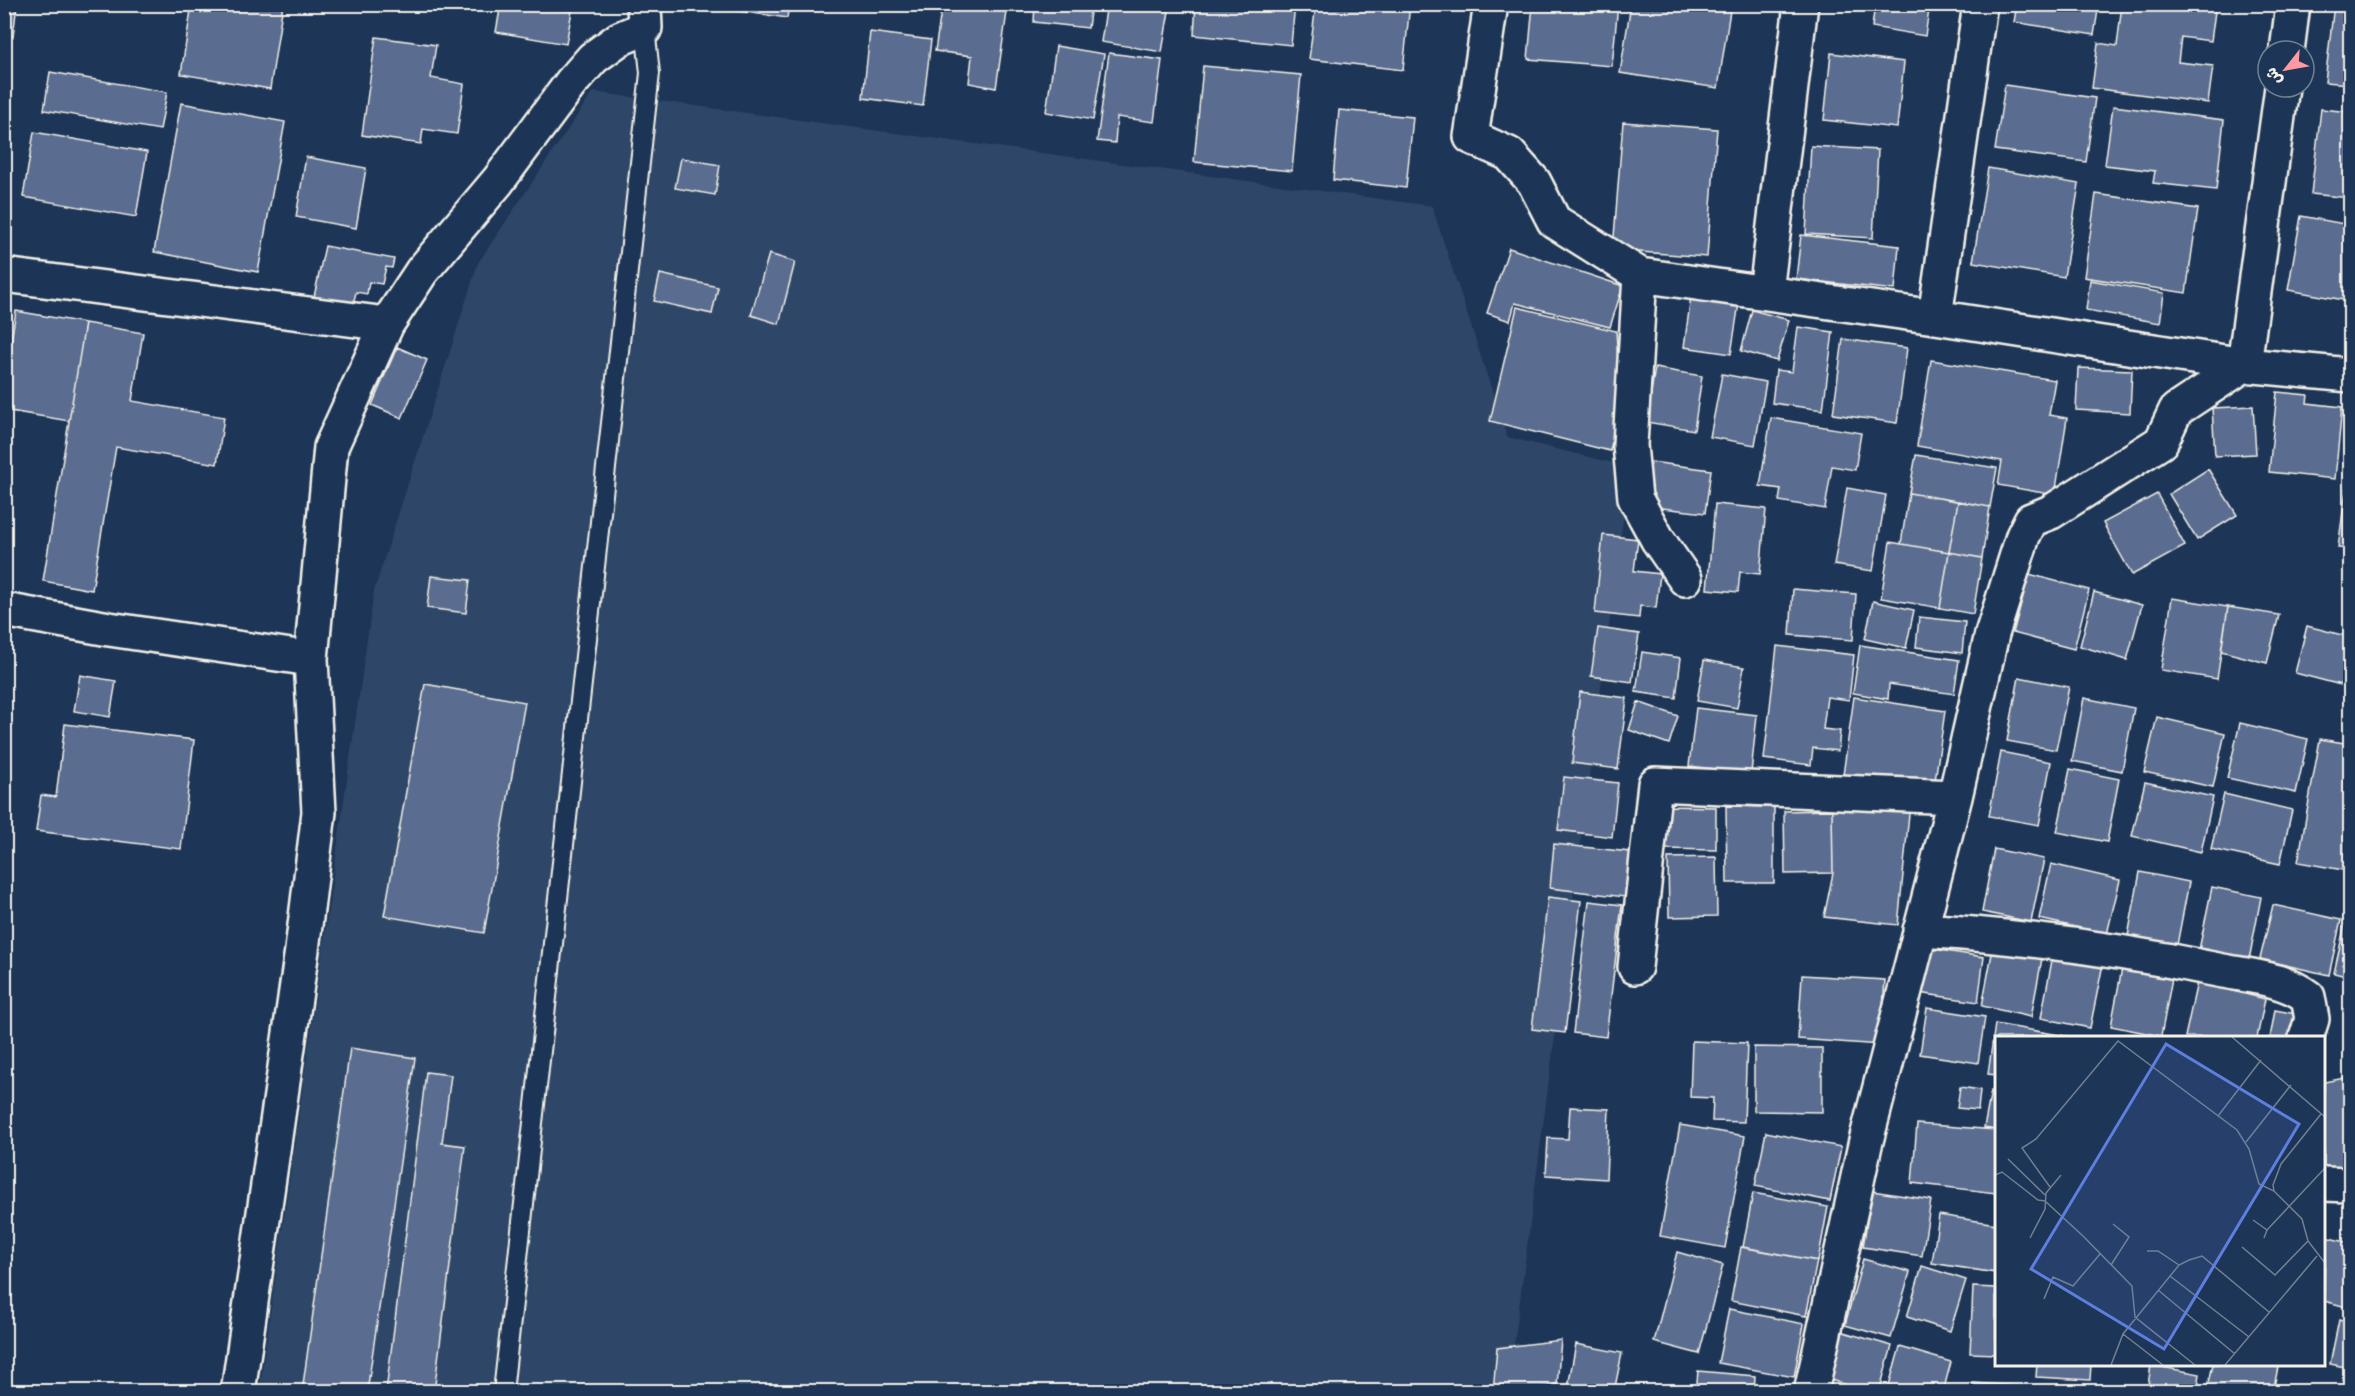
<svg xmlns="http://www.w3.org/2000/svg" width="2355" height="1396" font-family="'Patrick Hand','Playpen Sans Arabic',sans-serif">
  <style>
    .built { fill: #2f4668 }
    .building { fill: #5a6d91; stroke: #f4f1e8; stroke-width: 1.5 }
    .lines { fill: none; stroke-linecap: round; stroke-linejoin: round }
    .lane-casing { stroke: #f4f1e8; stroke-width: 22 }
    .street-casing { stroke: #f4f1e8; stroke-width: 38 }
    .lane { stroke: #1d3557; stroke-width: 18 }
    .street { stroke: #1d3557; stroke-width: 33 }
    .inset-road { fill: none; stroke: #738091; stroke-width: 1.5 }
    .view { fill: #5e7fdd; fill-opacity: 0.15; stroke: #5e7fdd; stroke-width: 3 }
    .inset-edge { fill: none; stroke: #f4f1e8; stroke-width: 3 }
  </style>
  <rect width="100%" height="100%" fill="#1d3557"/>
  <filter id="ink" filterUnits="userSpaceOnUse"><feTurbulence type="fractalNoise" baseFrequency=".0167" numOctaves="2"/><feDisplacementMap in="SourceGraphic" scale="12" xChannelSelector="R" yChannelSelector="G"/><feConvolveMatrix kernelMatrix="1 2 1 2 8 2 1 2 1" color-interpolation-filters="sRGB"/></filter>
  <g filter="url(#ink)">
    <path class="built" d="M593 92 1432 206 1507 437 1630 467 1508 1391 259 1392 374 591 478 263Z"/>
    <path class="building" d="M4 4H17L13 37 4 36Z
      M192 4H283L270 89 181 74Z
      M501 4H533L572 11 566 44 496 32Z
      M727 4H789L787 18 726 9Z
      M942 4 1007 12 996 88 969 83 972 56 935 51Z
      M1035 4H1091L1088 28 1034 22Z
      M1107 4H1131L1169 11 1162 52 1101 42Z
      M1196 4H1295L1291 45 1194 35Z
      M1316 4H1410L1403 70 1309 59Z
      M1533 4H1618L1612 66 1528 59Z
      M1631 4H1731L1718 88 1620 73Z
      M1875 4H1930L1925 36 1872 27Z
      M2017 4H2099L2094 35 2014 22Z
      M2122 4H2216L2211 41 2181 37 2178 62 2213 66 2208 103 2092 88 2098 43 2117 46Z
      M2334 4 2350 5V84L2325 82Z
      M870 32 931 40 923 106 863 98Z
      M376 37 436 45 431 78 464 84 457 134 423 129 421 144 362 135Z
      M1056 46 1104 54 1093 120 1046 112Z
      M1109 53 1162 60 1154 122 1117 117 1115 143 1097 141Z
      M1831 53 1904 62 1897 128 1824 120Z
      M1203 66 1301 75 1292 171 1194 162Z
      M50 72 167 92 160 130 44 110Z
      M2005 85 2095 98 2086 162 1995 150Z
      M181 103 285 122 258 272 154 252Z
      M2113 106 2224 120 2216 190 2153 183 2155 171 2105 165Z
      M2321 109 2350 112V198L2311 194Z
      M1339 110 1413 117 1406 188 1333 180Z
      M1623 122 1717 129 1707 257 1613 250Z
      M34 132 147 152 136 217 23 197Z
      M1811 146 1878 150 1873 238 1806 234Z
      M306 157 366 168 356 228 296 217Z
      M681 158 720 165 715 195 675 188Z
      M1988 168 2079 184 2064 277 1973 262Z
      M2096 194 2198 209 2186 293 2084 277Z
      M2301 216 2350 225V301L2288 290Z
      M1801 235 1899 246 1895 290 1796 279Z
      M325 246 394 259 392 268 386 267 382 284 369 282 367 294 356 292 353 305 314 297Z
      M1509 248 1623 286 1610 327 1515 303 1510 321 1487 313Z
      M769 254 795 262 779 324 751 315Z
      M660 274 718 287 712 314 654 301Z
      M2090 280 2164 293 2160 323 2086 310Z
      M1691 296 1739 303 1731 354 1684 347Z
      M1517 307 1616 331 1621 404 1610 451 1490 421Z
      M1752 310 1789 320 1777 361 1741 351Z
      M16 311 85 323 69 421 4 410V382Z
      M85 323 143 333 132 401 224 417 217 464 116 447 92 590 43 581Z
      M1798 327 1833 332 1823 410 1772 403 1776 370 1792 372Z
      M1843 339 1907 348 1897 423 1833 414Z
      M397 347 427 360 402 418 372 405Z
      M1931 360 2055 380 2049 415 2067 418 2055 495 1998 485 2002 461 1917 446Z
      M1655 368 1702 376 1694 430 1646 422Z
      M2078 368 2132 370 2130 413 2076 410Z
      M1722 374 1766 382 1755 445 1710 437Z
      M2277 392 2308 395 2307 403 2342 407 2335 479 2269 472Z
      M2253 406 2256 454 2215 456 2212 408Z
      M1771 418 1861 433 1855 470 1832 466 1825 509 1779 501 1781 489 1760 486Z
      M1916 455 1997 468 1990 507 1909 493Z
      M1651 462 1711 470 1705 513 1645 506Z
      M2208 469 2237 515 2197 540 2169 494Z
      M2347 482 2350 483V549L2338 548Z
      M1847 488 1886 495 1873 571 1834 565Z
      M1909 493 1958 501 1949 552 1901 544Z
      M2157 494 2185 546 2132 575 2103 523Z
      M1958 501 1990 507 1982 558 1949 552Z
      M1715 504 1766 509 1760 574 1740 572 1738 592 1707 589Z
      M1603 535 1638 539 1634 571 1660 574 1656 608 1640 606 1639 618 1595 613Z
      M1890 542 1949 552 1940 608 1881 598Z
      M1949 552 1982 558 1973 614 1940 608Z
      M2029 574 2089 590 2074 649 2013 633Z
      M431 576 470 580 466 613 427 608Z
      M1793 589 1856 594 1853 640 1790 635Z
      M2094 592 2142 605 2127 660 2080 646Z
      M2172 598 2228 607 2217 679 2161 670Z
      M1873 601 1914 610 1906 648 1865 639Z
      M2228 607 2279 615 2267 663 2221 651Z
      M1919 617 1965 622 1962 653 1916 647Z
      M2307 626 2350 637V647L2341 685 2295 673Z
      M1598 628 1639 634 1632 682 1591 676Z
      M1860 645 1959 660 1954 694 1889 684 1888 699 1853 693Z
      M1777 646 1854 655 1849 700 1827 697 1823 729 1840 731 1838 751 1813 748 1811 765 1764 759Z
      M1642 652 1681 658 1676 698 1636 692Z
      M1704 660 1744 667 1737 708 1697 701Z
      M80 675 116 681 110 717 74 711Z
      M2019 677 2069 687 2056 750 2007 741Z
      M425 684 525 702 484 933 384 916Z
      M1580 692 1627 698 1618 769 1572 763Z
      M1854 697 1945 711 1934 788 1843 775Z
      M2084 698 2134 708 2122 771 2072 761Z
      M1638 702 1678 716 1669 744 1629 730Z
      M1696 708 1757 715 1751 773 1689 766Z
      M2157 717 2225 733 2213 787 2144 772Z
      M2240 723 2308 739 2296 793 2227 778Z
      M65 724 194 740 181 849 36 831 41 795 56 797Z
      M2320 739 2350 744 2349 871 2298 862Z
      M2001 752 2051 762 2039 825 1989 816Z
      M2070 769 2119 779 2107 842 2057 832Z
      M1564 777 1618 783 1612 837 1558 830Z
      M2145 782 2213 797 2201 852 2132 836Z
      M2224 794 2292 810 2280 864 2211 849Z
      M1836 796 1910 804 1898 925 1824 917 1833 873 1832 810Z
      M1664 806 1716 807V850L1663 849Z
      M1726 806 1774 807V883H1727Z
      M1832 810 1833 873 1785 874 1784 811Z
      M1554 844 1630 852 1625 897 1550 888Z
      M1994 849 2044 859 2031 922 1982 912Z
      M1716 857 1717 916 1669 917 1668 858Z
      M2051 864 2120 880 2107 934 2039 919Z
      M2140 872 2189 882 2177 945 2128 936Z
      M2212 887 2261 897 2249 960 2199 950Z
      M1548 897 1581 901 1565 1033 1532 1029Z
      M1589 901 1622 905 1606 1037 1573 1033Z
      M2273 905 2341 920 2329 975 2260 959Z
      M2346 919 2350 920V977L2334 973Z
      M1994 943 2043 953 2031 1017 1982 1006Z
      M1926 948 1984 957 1978 1002 1919 993Z
      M2053 955 2103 964 2090 1028 2041 1018Z
      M2123 963 2173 973 2161 1036 2111 1026Z
      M1802 975 1885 980 1880 1045 1798 1039Z
      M2197 982 2265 999 2257 1038 2185 1037Z
      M1927 1008 1985 1017 1978 1063 1920 1054Z
      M2275 1010 2296 1014 2292 1038H2270Z
      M1995 1024 2077 1038H1996V1075L1988 1074Z
      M1692 1041 1747 1043 1744 1122 1712 1121 1713 1098 1690 1097Z
      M1754 1047 1822 1048V1112L1754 1111Z
      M350 1048 415 1058 367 1392H302Z
      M426 1072 451 1075 442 1143 465 1146 434 1392H386Z
      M2350 1077V1174L2324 1178V1082Z
      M1960 1087 1980 1090 1978 1110 1957 1108Z
      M1991 1091 1996 1092V1130L1984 1128Z
      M1570 1107 1609 1109 1606 1179 1546 1175 1548 1138 1568 1139Z
      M1917 1124 1996 1130V1193L1912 1183Z
      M1680 1125 1745 1136 1725 1248 1660 1236Z
      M1766 1132 1841 1147 1830 1201 1755 1186Z
      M1872 1191 1931 1200 1922 1256 1863 1247Z
      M1753 1193 1828 1207 1818 1261 1743 1247Z
      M1939 1215 1996 1224V1273L1932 1263Z
      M2325 1237 2350 1243V1308L2324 1301Z
      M1741 1247 1817 1261 1806 1316 1731 1301Z
      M1677 1252 1723 1265 1699 1354 1654 1342Z
      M1863 1259 1910 1272 1891 1338 1845 1325Z
      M1922 1266 1966 1280 1950 1331 1907 1317Z
      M1973 1287 1996 1288V1354L1970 1353Z
      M1729 1309 1804 1324 1794 1377 1718 1363Z
      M2339 1320 2350 1323V1368L2330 1364Z
      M1840 1331 1892 1346 1879 1392H1870L1827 1379Z
      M1561 1340 1557 1385 1539 1388 1538 1392H1493L1497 1348Z
      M1576 1344 1622 1353 1614 1392H1567Z
      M1900 1347 1951 1362 1943 1392H1887Z
      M2037 1364H2091L2090 1380 2036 1377Z
      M2213 1364H2263L2278 1367 2273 1392H2207Z
      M2151 1365 2200 1374 2197 1392H2147Z
      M1698 1371 1755 1376 1754 1392H1696Z
      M1973 1383 2020 1386V1392H1972Z"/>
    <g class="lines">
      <defs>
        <path id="lane" d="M503 1392 650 73 645 28"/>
        <path id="street" d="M1491 4 1471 137 1509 154 1534 182 1554 221 1640 275 1935 317 2244 365 2350 375
          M2287 51 2293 4
          M4 275 387 324
          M1640 275 1630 445 1635 498 1658 540 1685 579
          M1766 292 1801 4
          M1935 317 1980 4
          M4 610 109 629 311 659
          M1920 930C2020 936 2119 950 2218 970 2247 976 2284 978 2308 997L2312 1019 2306 1038
          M1635 967 1655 784 1955 797
          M2324 1184 2350 1185
          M238 1392 302 950 319 812 311 659 331 447 387 324 422 271 498 181 571 83 593 58 619 39 645 28 644 4
          M1811 1392 1865 1145 1955 797 1992 634 2023 536 2031 520 2051 512 2161 442 2176 410 2244 365 2282 87"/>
      </defs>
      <use href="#lane" class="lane-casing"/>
      <use href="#street" class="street-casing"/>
      <use href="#lane" class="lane"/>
      <use href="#street" class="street"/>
    </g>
  </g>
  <g transform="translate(1995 1036)">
    <rect width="330" height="330" fill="#1d3557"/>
    <path class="inset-road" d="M237 1 330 81M223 80 266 24M251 106 296 49M13 123 50 159M0 139 7 136 43 164 50 165 88 200 137 250 140 281 200 329M55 151 27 112 41 103 123 5 242 94 254 113 264 148 279 155 307 183 313 205 330 227M279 155 278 149 286 128 326 78M258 184 272 194 269 202M272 194 330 132M35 202 50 173 51 157 66 139M247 211 280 239 313 205M152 215H163L184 229M116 229 134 201 118 188M175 240 254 301M163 254 240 318M49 263 58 241 78 250 105 218M128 298 168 329M116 329 128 298 184 229 194 224 207 220 274 276M230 329 322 220"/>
    <path class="view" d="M171 8 304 88 169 313 36 233Z"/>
    <rect width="330" height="330" class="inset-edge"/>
  </g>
  <rect width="2355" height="1396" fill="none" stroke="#1d3557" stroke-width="24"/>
  <rect x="12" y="12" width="2331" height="1372" fill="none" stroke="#f4f1e8" stroke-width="2" filter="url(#ink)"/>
  <g transform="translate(2286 69) rotate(239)"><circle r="28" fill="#1d3557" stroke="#738091" stroke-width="1.5"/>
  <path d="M0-4.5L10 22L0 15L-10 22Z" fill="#ff9aa2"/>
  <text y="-9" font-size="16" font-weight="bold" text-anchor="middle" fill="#f4f1e8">ش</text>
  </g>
</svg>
